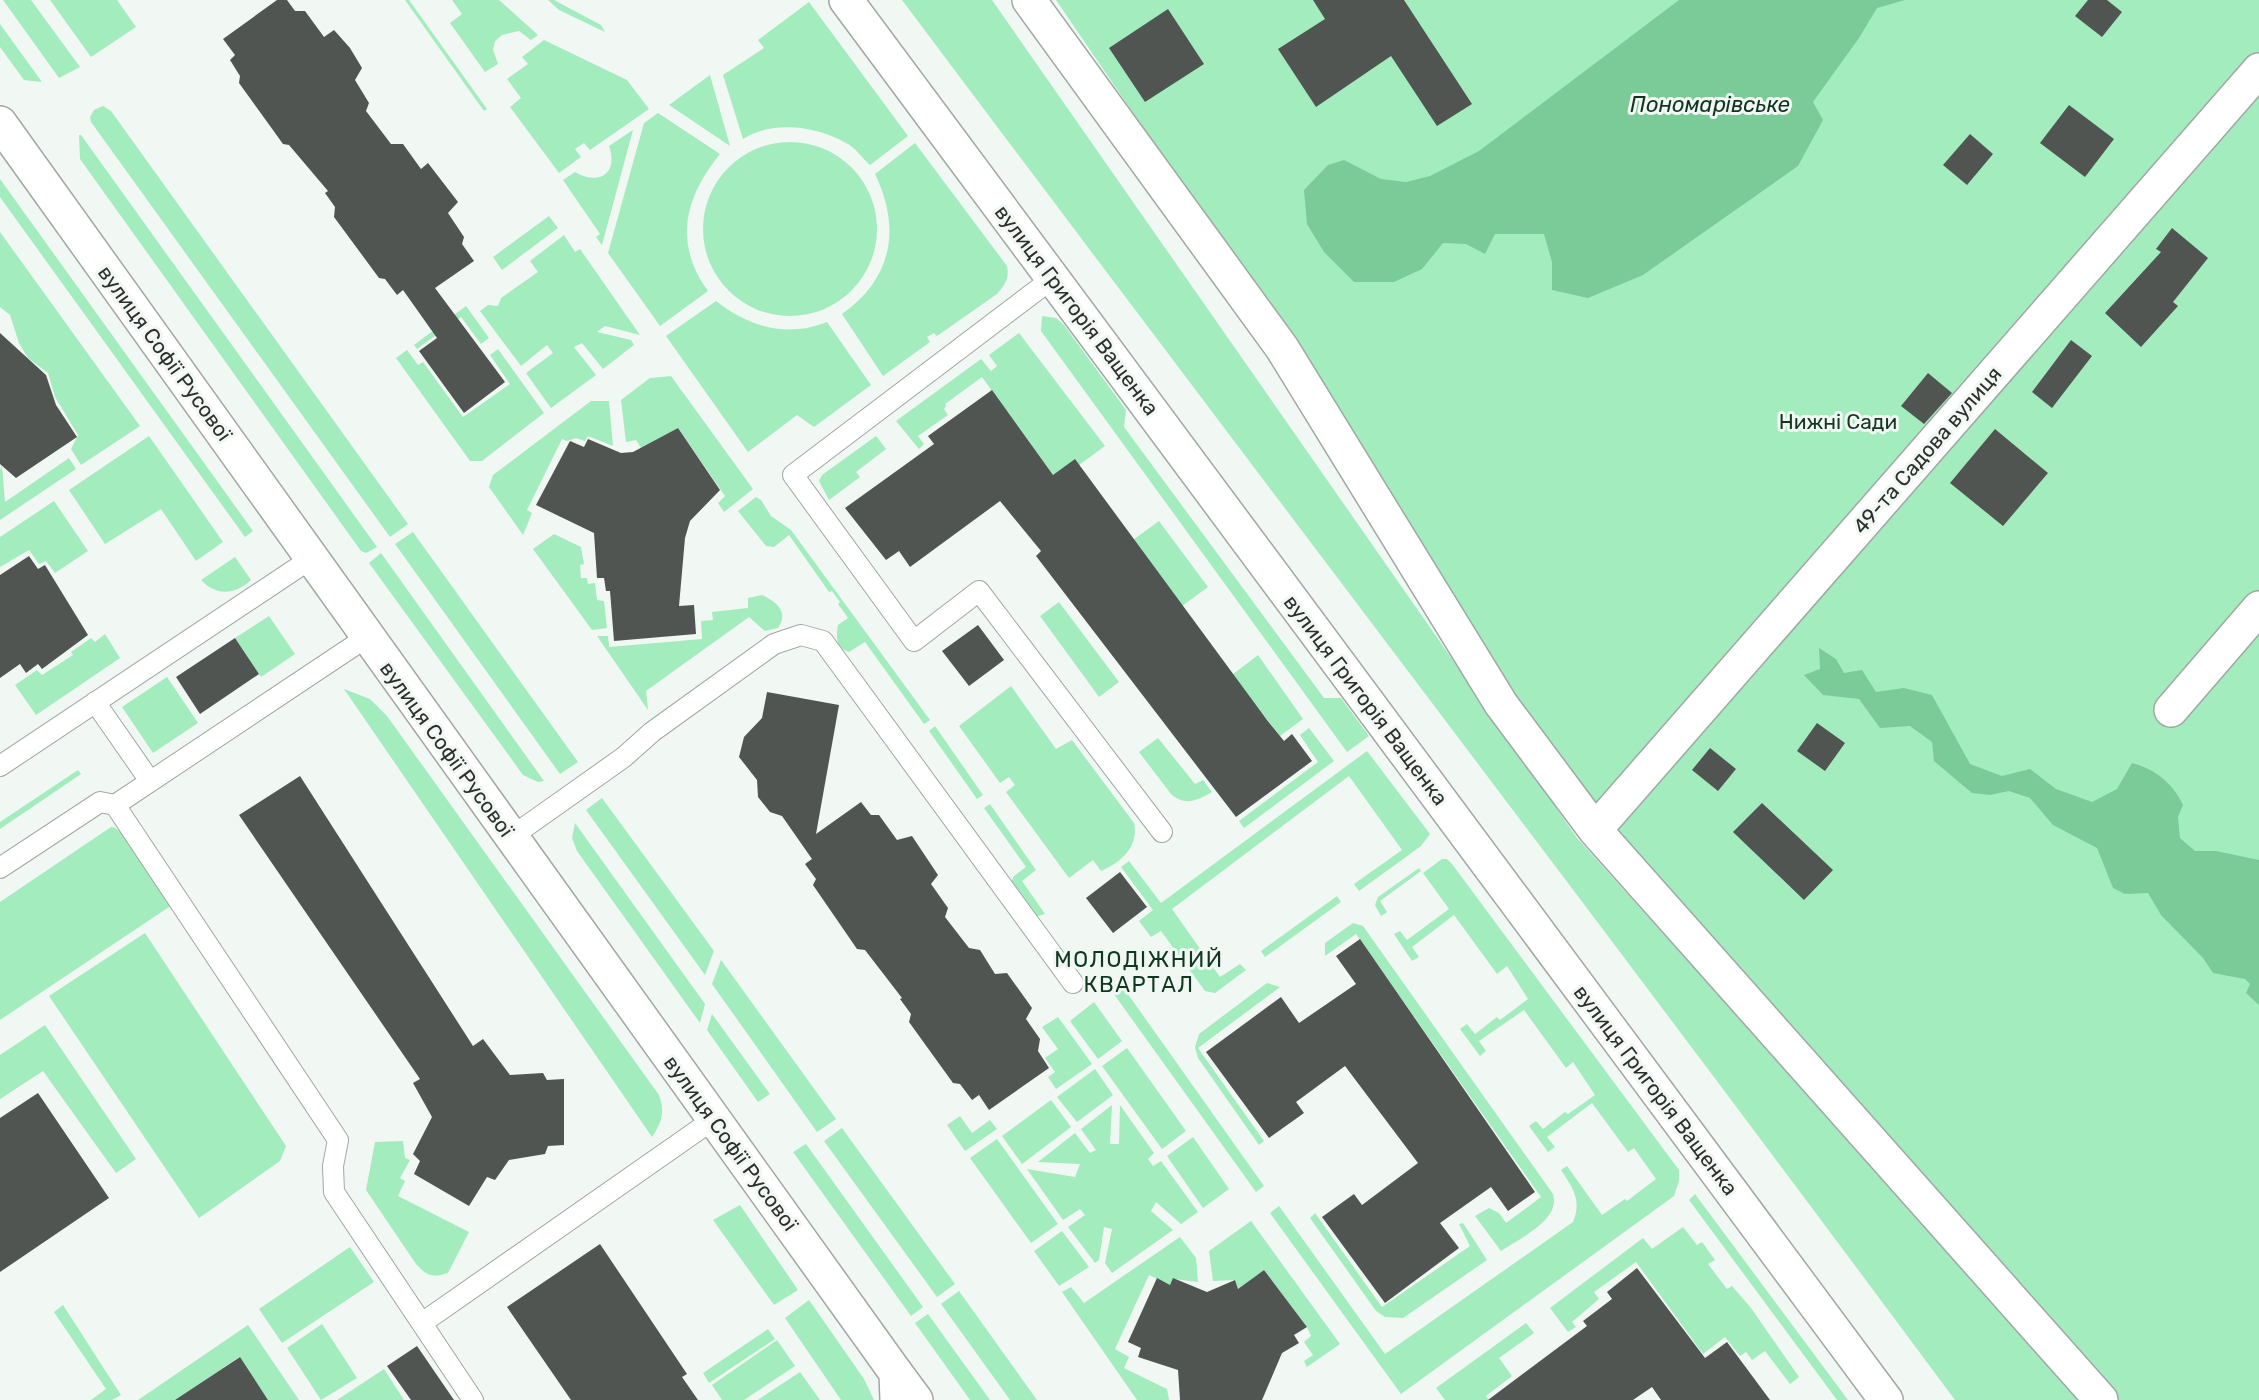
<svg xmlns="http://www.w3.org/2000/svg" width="2259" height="1400" font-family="Rubik,sans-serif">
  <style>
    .green { fill: #a3ecbd }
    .water { fill: #7bcb99 }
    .building { fill: #505551 }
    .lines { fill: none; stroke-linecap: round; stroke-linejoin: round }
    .service-casing { stroke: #a1a7a3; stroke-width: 22 }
    .minor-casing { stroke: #a1a7a3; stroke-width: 36 }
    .tertiary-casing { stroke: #a1a7a3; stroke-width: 36 }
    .service { stroke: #fff; stroke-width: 20 }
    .minor { stroke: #fff; stroke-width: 33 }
    .tertiary { stroke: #fff; stroke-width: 33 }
    .labels { text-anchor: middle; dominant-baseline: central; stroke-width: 6; stroke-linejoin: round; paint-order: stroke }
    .street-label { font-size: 21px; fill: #2d2f2d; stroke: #f1f7f3 }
    .park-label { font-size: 21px; fill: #143723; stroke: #f1f7f3 }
    .water-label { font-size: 22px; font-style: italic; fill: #10331f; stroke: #f1f7f3 }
    .neighbourhood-label { font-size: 22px; letter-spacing: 1.5px; fill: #103821; stroke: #f1f7f3 }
  </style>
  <rect width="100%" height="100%" fill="#f1f7f3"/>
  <path class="green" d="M3 0H31L80 67 59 78Z
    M50 0H117L136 27 91 57Z
    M405 0H409L487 109 484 111Z
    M452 0H499L538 35 531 40 519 31 502 35 495 41 493 50 498 64 485 72 450 23 462 14Z
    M548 0H554L601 25 605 32 559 10Z
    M902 0H992L1577 838 2083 1400H1955C1607 931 1252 467 902 0Z
    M1056 0H2259V1400H2118L1597 814 1514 698 1290 343Z
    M809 2 908 136 870 165C862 158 855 147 846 143 817 126 772 120 743 139L723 75 764 48 758 40Z
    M0 24 42 82 24 80 0 47Z
    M544 40 627 80 649 109 590 150 584 143 575 149 581 157 559 173 510 107 521 98 507 79 528 64 522 57Z
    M710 75 730 146 669 105Z
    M103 106 111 111 408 524 390 537 91 122 90 117 94 110Z
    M658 113 720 154C685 197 673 243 708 291L660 326 608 253 644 123Z
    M633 130 602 245 596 237 600 234 563 180 575 172C598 186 619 174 609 146Z
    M79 135H81L377 547 366 553 361 551 80 159Z
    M703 229a87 87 0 1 1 174 0a87 87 0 1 1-174 0Z
    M915 143 1007 266C1010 278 1004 286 997 294L937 336 934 333 927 337 930 342 883 376 842 314C893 278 901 228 875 174Z
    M0 179 253 531 245 537 0 197Z
    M549 216 558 228 502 270 493 257Z
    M0 232 140 426 81 465 71 449 78 435 55 397 48 373 28 358 19 343 10 315 0 307Z
    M564 235 575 252 580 249 640 335 605 326 597 332 631 340 634 345 603 369 582 343 574 347 596 375 551 408 526 373 553 353 547 345 521 366 480 311 488 305 498 306 501 298 538 272 530 261Z
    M716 301C749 327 787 338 827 322L871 385 814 427 797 415 748 452 666 336Z
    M466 306 489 338 481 344 461 317 417 349 414 345Z
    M1042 316 1056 318 1064 325 1126 410 1124 427 1324 698H1341L1369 736 1347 752 1041 331Z
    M1019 333 1105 446 1079 465 1053 475 982 377 945 404 946 406 944 409 948 415 918 436 924 444 919 449 896 421 981 359 991 371 997 366 989 355Z
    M498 349 544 413 482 461H470L396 358 407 350 418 365 423 362 463 417 510 384 490 355Z
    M671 376 753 489 724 512 718 503 725 496 678 428 641 448 636 440 626 442 621 400 650 378Z
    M591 401H609L613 446 588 436 585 441 576 438 567 441 562 439 527 510 532 513 523 535 489 487 493 475Z
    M149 436 223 542 196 561 161 509 105 544 69 490Z
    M876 436 886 449 856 472 860 477 829 500 819 481 822 475Z
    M69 458 76 469 0 520V470L2 466 5 502Z
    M756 497 761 500 771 516 791 530 930 720 924 724 865 642 849 652C835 648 836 636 838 625L848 618 838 604 840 602 832 591 829 592 789 535 774 547 766 546 738 511Z
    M54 501 88 551 55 573 46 561 39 564 29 550 0 567V537Z
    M1159 521 1208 587 1182 606 1133 540Z
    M413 532 578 762 560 774 395 544Z
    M554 534 581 547 584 564 580 565 581 578H587L588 584 595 583 597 600 604 601 607 628 592 630 533 549Z
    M381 553 544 781 538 782 523 775 369 563Z
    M235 557 251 580C235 595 216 596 201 580Z
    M762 595C777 602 789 612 778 628L765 631 749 617 646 691 648 710 597 636H608L609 647 702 639 701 621 713 620 712 612 748 608V598Z
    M1059 602 1119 682 1099 697 1040 616Z
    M269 616 295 654 261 677 235 638Z
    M105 634 120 658 36 715 15 685 37 670 42 675 73 655 71 652 91 638 95 642Z
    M1258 655 1303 719 1280 736 1232 675Z
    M167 677 198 723 153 753 122 707Z
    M1011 686 1056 749 1072 740 1134 823C1139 847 1121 862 1101 871L1093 860 1069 878 1006 792 1015 785 1009 777 1000 783 959 726Z
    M344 689 370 699 387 716 659 1095C665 1112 662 1122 652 1137Z
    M935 726 983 795 977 799 929 731Z
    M1309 728 1334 761 1244 828 1239 821 1318 762 1300 735Z
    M1158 738 1195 784 1203 780 1212 792C1198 800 1185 807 1171 794L1139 752Z
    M1367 751 1430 834 1421 846 1359 891 1354 884 1402 850 1349 776 1172 909 1220 977 1240 964 1246 970 1215 993 1205 991 1161 931 1151 937 1139 921 1153 910 1121 867 1129 861 1161 903Z
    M78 770 81 774 0 829V822Z
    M602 798 714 951 705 975 586 810Z
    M990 804 1036 870 1022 881 1045 914 1035 917 1010 885 1014 876 1026 867 984 808Z
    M575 823 705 1004 700 1023 577 851 572 838Z
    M111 827C128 828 162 889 172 905L0 1020V902Z
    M1442 859H1447L1452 864 1679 1170V1181L1674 1196 1401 1394 1270 1213 1279 1206 1385 1354 1573 1222C1582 1201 1573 1188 1561 1170L1567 1166 1602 1215 1625 1199 1627 1201 1656 1179 1634 1148 1628 1152 1592 1103 1547 1137 1555 1147 1548 1152 1529 1126 1536 1121 1543 1129 1565 1112 1568 1114 1595 1095 1573 1062 1566 1068 1524 1010 1479 1041 1486 1051 1480 1056 1460 1029 1467 1024 1475 1034 1497 1017 1500 1020 1528 999 1507 966 1497 974 1454 915 1412 947 1419 957 1412 961 1394 934 1400 931 1407 940 1449 909 1423 873Z
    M1419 868 1421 871 1380 901 1387 912 1381 916 1375 905 1378 897Z
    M1337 896 1341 902 1265 957 1261 951Z
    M1353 923 1363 926 1553 1194C1561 1220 1520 1238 1501 1251L1475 1216 1489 1208 1499 1213 1506 1223 1541 1197 1356 934 1325 956V943Z
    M145 933 286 1146 280 1161 199 1218 49 996Z
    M721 960 836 1119 817 1132 712 984Z
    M1267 983 1280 987 1198 1048 1264 1141 1259 1145 1198 1058 1195 1047 1199 1034Z
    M1117 987 1125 990 1264 1186 1256 1192 1111 990Z
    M1094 1002 1122 1041 1098 1059 1070 1021Z
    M712 1014 770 1094 758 1102 707 1030Z
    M1058 1017 1092 1064 1056 1089 1048 1077 1055 1072 1045 1058 1058 1049 1042 1027Z
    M45 1025 136 1159 116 1173 43 1071 0 1099V1055Z
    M1127 1048 1186 1131 1162 1149 1102 1066Z
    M1095 1069 1113 1095 1077 1122 1057 1097Z
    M1051 1100 1071 1127 1022 1164 1002 1136Z
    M1112 1105 1110 1144H1119L1120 1105 1154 1153 1148 1159 1153 1166 1161 1161 1198 1212 1181 1224 1156 1202 1151 1211 1173 1230 1112 1273 1105 1263 1112 1229 1104 1227 1099 1260 1095 1263 1068 1227 1085 1215 1080 1209 1063 1220 1027 1169 1075 1177 1080 1164 1038 1162 1075 1133 1090 1153 1096 1150 1081 1129Z
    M960 1116 972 1133 990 1120 997 1129 965 1151 947 1125Z
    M842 1128 955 1284 937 1297 824 1141Z
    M1193 1137 1229 1189 1203 1208 1167 1156Z
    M997 1139 1058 1224 1031 1243 970 1158Z
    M403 1141 405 1158 410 1160 400 1178 405 1181 398 1196 469 1232 448 1273C432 1278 427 1276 416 1264L366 1190 375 1142Z
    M806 1144 923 1307 911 1316 793 1152Z
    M1695 1194 1848 1400H1837L1689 1200Z
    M740 1205 798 1290 774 1305 713 1220Z
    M1315 1213 1382 1307 1470 1246 1459 1224 1463 1223 1487 1260 1403 1318 1385 1317 1376 1311 1310 1218Z
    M1251 1221 1340 1344 1307 1367 1304 1361 1313 1355 1304 1342 1311 1336 1307 1327 1264 1270 1238 1289 1235 1280 1213 1281 1209 1251Z
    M1683 1227 1697 1245 1702 1242 1715 1260 1708 1264 1727 1289 1732 1286 1751 1308 1799 1377 1790 1384 1765 1351 1752 1360 1746 1352 1740 1356 1725 1337 1703 1354 1636 1262 1594 1292 1599 1299 1572 1322 1576 1327 1568 1332 1550 1308 1643 1238 1652 1249Z
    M1062 1231 1089 1267 1059 1286 1034 1251Z
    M1180 1237 1196 1258 1198 1282 1174 1279 1170 1285 1149 1275 1115 1349 1129 1357 1124 1368 1167 1389 1169 1400H1137L1062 1292 1071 1287 1084 1303Z
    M350 1247 374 1282 282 1343 259 1309Z
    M959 1291 1037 1400H1010L941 1304Z
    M809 1300 864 1379 874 1400H841L785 1318Z
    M63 1305 121 1395 112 1400H91L106 1389 54 1312Z
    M928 1314 990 1400H970L915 1323Z
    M1526 1323 1534 1333 1499 1358 1512 1376 1486 1396 1489 1400H1445L1436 1388Z
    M322 1324 357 1378 321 1400 287 1348Z
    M248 1325 299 1400H268L239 1357 176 1400H138Z
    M768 1329 775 1339 709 1383 703 1373Z
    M777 1340 795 1366 744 1400H722L712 1385Z
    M384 1369 404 1400H337Z
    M800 1372 820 1400H758L759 1399Z"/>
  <path class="water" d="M1679 0H1905L1877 8 1859 38 1813 102 1823 120 1798 166 1643 275 1588 298 1552 290V262L1544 234H1495L1485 254 1466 244 1443 243 1422 269 1394 282H1354L1324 252 1307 224 1304 190 1328 165 1344 160 1381 179 1406 182 1430 176 1479 151Z
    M1819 648 1836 659 1844 673 1862 670 1876 692 1904 688 1932 695 1970 764 2002 776 2030 769 2056 789 2092 802 2117 789 2132 763C2155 769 2173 783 2183 805L2178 817 2180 838 2195 851H2216L2259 860V1005L2246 993 2250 984 2245 979 2213 973 2203 958 2161 915 2148 893 2125 894 2113 888 2097 848 2053 825 2030 798 2009 791 1990 795 1972 793 1934 761 1932 742 1910 726 1880 728 1859 699 1823 695 1804 675 1820 669Z"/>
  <path class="building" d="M277 0H287L295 11H305L324 37 334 30 350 48 362 68 355 80 369 103 366 111 391 144H403L421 169 428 163 458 202 448 213 464 237 462 244 474 261 435 288 505 382 464 413 419 351 437 338 403 290 397 295 385 279 379 278 334 217 335 207 325 193 328 191 289 145 283 144 239 83 240 76 230 60 235 55 223 39Z
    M1313 0H1404L1472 104 1437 126 1391 56 1316 107 1278 49 1325 19Z
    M2088 0H2107L2122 12 2102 37 2075 16Z
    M1168 9 1204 64 1145 102 1109 48Z
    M2069 105 2114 139 2085 177 2040 143Z
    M1970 134 1993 154 1967 185 1943 165Z
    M2172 228 2208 258 2173 302 2178 306 2141 347 2105 313 2161 252 2156 249Z
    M0 333 46 375 56 405 77 437 16 478 0 464Z
    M2071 340 2092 356 2052 408 2032 392Z
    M1928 373 1952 393 1924 424 1901 406Z
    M992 390 1053 475 1075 459 1267 720 1284 741 1292 734 1312 761 1236 817 1036 556 1041 551 1000 501 910 567 899 551 886 560 845 508 934 444 928 436Z
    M678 428 720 490 690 521 685 538 679 606 694 605 696 634 614 641 610 591H606L604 578H597L594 533 536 505 570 441 584 447 588 439 621 453 633 452Z
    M1995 429 2048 473 2003 526 1950 483Z
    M29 556 38 569 45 565 88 635 42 669 38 664 26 673 20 664 0 678V575Z
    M978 625 1004 660 969 686 942 651Z
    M235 638 259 674 200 714 176 677Z
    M767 692 839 705 816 834 861 802 871 815H879L897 840 912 836 938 875 931 884 948 908 945 917 969 948 980 950 995 974 1007 973 1032 1008 1026 1019 1040 1039 1038 1051 1049 1068 989 1110 979 1095 972 1100 960 1084 953 1083 909 1022 911 1014 900 999 902 998 865 950 857 949 813 885 816 879 805 864 812 859 782 816 770 812 758 797 757 780 739 757 744 737 762 718Z
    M1817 723 1845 743 1825 771 1797 751Z
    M1710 748 1736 769 1718 791 1692 770Z
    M300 776 473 1046 483 1039 510 1075 543 1073 547 1080 564 1079V1145L548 1146 545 1154 509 1160 495 1180 487 1177 469 1206 414 1174 420 1161 413 1154 432 1117 413 1083 420 1079 239 815Z
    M1762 803 1833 870 1804 900 1733 832Z
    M1120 872 1147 907 1113 933 1086 898Z
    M1360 939 1535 1192 1508 1211 1491 1187 1440 1223 1459 1248 1385 1303 1322 1217 1354 1194 1362 1205 1418 1163 1345 1066 1296 1102 1304 1113 1269 1138 1206 1052 1281 997 1299 1023 1356 984 1336 956Z
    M38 1093 109 1198 0 1272V1118Z
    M600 1244 687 1374 682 1377 698 1400H571L507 1307Z
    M1637 1268 1705 1358 1727 1342 1770 1400H1661L1652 1387 1633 1400H1488L1587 1326 1583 1321 1612 1299 1607 1292Z
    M1264 1270 1307 1327 1294 1335 1299 1343 1282 1353 1262 1400H1180L1178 1370 1138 1357 1141 1348 1128 1342 1157 1278 1170 1285 1173 1278 1207 1292 1235 1280 1238 1289Z
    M417 1346 454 1400H411L387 1366Z
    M240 1357 268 1400H175Z"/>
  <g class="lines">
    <defs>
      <path id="service" d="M1053 278 793 475 914 641 979 591 1162 832
        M95 702 150 781
        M0 766 312 558
        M115 805 338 1140 333 1166 334 1192 473 1400
        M511 837 624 757 652 732 774 644 801 635 823 641 1073 983
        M0 868 100 802 115 805 367 637
        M422 1323 714 1119"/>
      <path id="minor" d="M846 0 1886 1400
        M1029 0 1282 348 1501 704 1595 830 2101 1400
        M0 123 896 1373 897 1400
        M2171 710 2259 608
        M1595 830 2259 70"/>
      <path id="tertiary" d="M896 1373 916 1400"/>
    </defs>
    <use href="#service" class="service-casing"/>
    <use href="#minor" class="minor-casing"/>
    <use href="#tertiary" class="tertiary-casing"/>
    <use href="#service" class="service"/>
    <use href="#minor" class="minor"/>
    <use href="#tertiary" class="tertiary"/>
  </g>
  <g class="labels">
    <g class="street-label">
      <text transform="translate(1077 310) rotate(53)">вулиця Григорія Ващенка</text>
      <text transform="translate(165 353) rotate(54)">вулиця Софії Русової</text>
      <text transform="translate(1927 450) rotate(-49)">49-та Садова вулиця</text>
      <text transform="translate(1366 700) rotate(53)">вулиця Григорія Ващенка</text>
      <text transform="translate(447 749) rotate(54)">вулиця Софії Русової</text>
      <text transform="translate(1656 1090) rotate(53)">вулиця Григорія Ващенка</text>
      <text transform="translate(731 1143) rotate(54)">вулиця Софії Русової</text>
    </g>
    <g class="park-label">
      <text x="1838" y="421">Нижні Сади</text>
    </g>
    <g class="water-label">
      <text x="1710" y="104">Пономарівське</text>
    </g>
    <g class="neighbourhood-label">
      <text x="1139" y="959">МОЛОДІЖНИЙ<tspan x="1139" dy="25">КВАРТАЛ</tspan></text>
    </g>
  </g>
</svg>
